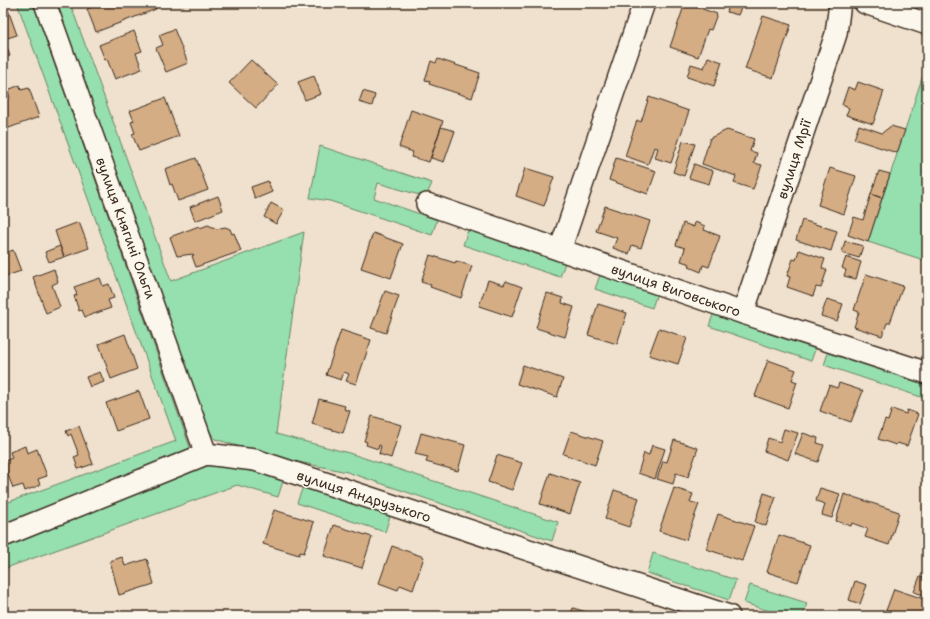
<svg xmlns="http://www.w3.org/2000/svg" width="930" height="619" font-family="'Shantell Sans',sans-serif">
  <style>
    .green { fill: #96dfaf; stroke: #688466 }
    .building { fill: #d4ad85; stroke: #3b2a1e }
    .lines { fill: none; stroke-linecap: round; stroke-linejoin: round }
    .minor-casing { stroke: #3b2a1e; stroke-width: 24 }
    .minor { stroke: #fbf7ec; stroke-width: 21 }
    .labels { text-anchor: middle; dominant-baseline: central; stroke-width: 3; stroke-linejoin: round; paint-order: stroke }
    .street-label { font-size: 14px; fill: #3b2a1e; stroke: #fbf7ec }
  </style>
  <rect width="100%" height="100%" fill="#efe1cd"/>
  <filter id="ink" filterUnits="userSpaceOnUse"><feTurbulence type="fractalNoise" baseFrequency=".025" numOctaves="2"/><feDisplacementMap in="SourceGraphic" scale="8" xChannelSelector="R" yChannelSelector="G"/><feConvolveMatrix kernelMatrix="1 2 1 2 8 2 1 2 1" color-interpolation-filters="sRGB"/></filter>
  <g filter="url(#ink)">
    <path class="green" d="M17 3H33L192 453 3 529V504L176 441Z
      M53 3H70L171 281 304 232 276 434 349 453 558 522 552 541 347 472 270 456 215 439 201 420Z
      M927 63V261L868 242Z
      M320 146 432 183 426 197 378 183 374 198 437 220 432 235 330 201 310 198Z
      M468 230 565 263 560 277 463 245Z
      M600 275 657 293 652 308 595 289Z
      M714 312 816 347 811 361 709 326Z
      M829 350 927 383V399L824 365Z
      M209 462 284 478 278 497 237 485 3 569V543Z
      M305 481 392 510 385 532 297 503Z
      M653 553 736 580 729 600 647 573Z
      M750 585 807 603 803 616H785L744 603Z"/>
    <path class="building" d="M103 3H153L156 9 96 32 87 9Z
      M685 3 717 14 711 30 708 29 698 57 670 47Z
      M730 3H743L738 15 727 12Z
      M7 7 17 35 4 39 10 56 3 58V9Z
      M763 16 791 25 773 78 745 69Z
      M174 29 188 63 166 72 156 48 163 45 159 35Z
      M134 31 142 51 136 53 142 69 115 79 107 59 105 60 99 45Z
      M708 57 722 62 714 86 687 77 691 64 704 68Z
      M438 59 480 73 472 98 429 84 430 81 425 80 431 61 436 63Z
      M251 60 278 85 256 108 229 83Z
      M314 76 321 94 305 100 298 82Z
      M858 82 884 91 873 124 846 115 849 108 842 105 848 87 855 90Z
      M20 85 21 90 29 88 39 117 6 129 3 119V108L7 107 4 100 10 98 8 90Z
      M363 91 375 95 372 106 359 102Z
      M649 97 689 111 671 163 655 158 658 148 654 147 648 164 625 156 637 120 641 122Z
      M165 98 179 136 139 151 132 134 135 133 131 122 134 121 130 111Z
      M411 110 443 121 429 162 411 157 413 152 399 147Z
      M859 125 882 133 891 126 905 130 897 153 854 139Z
      M441 127 455 131 444 162 431 158Z
      M727 130 754 139 750 151 757 153 754 163 762 165 753 189 734 183 736 176 702 164 710 138Z
      M683 141 695 144 684 176 673 172Z
      M196 158 208 190 178 201 172 184 170 185 165 169Z
      M616 158 656 171 648 194 609 180Z
      M694 164 713 171 709 184 689 178Z
      M525 168 554 177 544 206 516 196Z
      M830 168 856 176 844 214 818 205Z
      M879 171 890 174 882 198 871 194Z
      M268 181 272 192 255 199 251 187Z
      M871 194 882 198 868 242 848 235 854 217 863 220Z
      M218 196 223 210 195 221 190 207Z
      M271 203 284 210 276 224 264 217Z
      M605 206 650 221 641 248 632 245 629 254 613 248 617 238 596 231Z
      M802 220 837 231 831 251 796 240Z
      M79 222 89 248 64 257 55 231Z
      M695 222 705 226 704 230 720 236 709 267 703 265 701 272 689 267 690 264 681 261 685 248 676 245 683 223 694 227Z
      M208 225 217 229 225 227 230 229 232 234 234 233 241 251 196 267 192 256 194 255 193 254 177 256 170 237 199 226 200 228Z
      M373 233 403 244 391 278 361 268Z
      M845 241 863 246 859 258 842 253Z
      M60 246 64 257 49 262 45 252Z
      M13 250 21 271 6 276 3 269V254Z
      M799 250 825 259 822 268 827 270 821 288 816 287 813 296 787 287 790 277 787 276 793 259 796 260Z
      M430 255 455 263 456 261 472 266 461 298 430 287 431 285 421 282Z
      M846 257 861 262 856 279 844 276 846 270 842 268Z
      M54 269 58 282 52 285 60 307 46 313 33 277Z
      M866 274 903 286 890 323H887L882 336 854 327 859 312 854 310Z
      M100 278 103 286 109 284 114 298 108 300 111 308 85 317 82 310 79 311 74 296 77 295 74 287Z
      M488 280 504 285 506 281 522 287 512 317 479 306Z
      M385 291 399 296 386 333 371 328Z
      M547 293 563 298 562 303 574 307 565 337 536 328Z
      M827 299 843 304 837 321 821 316Z
      M598 304 627 313 617 344 588 335Z
      M659 328 687 338 678 364 649 355Z
      M341 330 371 340 356 384 346 381 349 374 344 372 341 380 326 375Z
      M125 334 137 369 111 379 99 344Z
      M768 360 796 370 792 380 797 382 788 408 755 396Z
      M523 365 563 379 557 397 517 384Z
      M100 372 104 382 90 387 86 377Z
      M839 383 863 391 851 422 820 411 829 385 837 388Z
      M139 391 149 419 116 431 106 403Z
      M319 399 345 406 344 409 350 411 343 433 312 424Z
      M892 409 906 414 907 410 918 414 907 446 897 443 896 445 878 439 885 420 888 421Z
      M372 416 401 425 391 458 379 454 381 446 379 445 378 449 366 445 367 442 364 441Z
      M79 426 93 464 78 469 74 457 79 455 71 434 68 436 66 431Z
      M784 429 798 433 788 460 764 451 768 438 780 442Z
      M571 431 603 441 595 465 563 454Z
      M421 433 465 445 458 471 426 462 428 457 415 454Z
      M803 433 818 438 817 443 824 445 818 462 795 454Z
      M674 440 698 448 688 477 676 473 673 484 657 479 663 461 667 462Z
      M652 445 665 449 655 479 638 473 644 453 649 455Z
      M25 446 27 453 37 449 47 476 38 479 40 485 25 491 23 485 13 488 3 462 12 458 10 452Z
      M497 455 522 463 512 490 488 482Z
      M550 473 580 483 570 514 540 504Z
      M674 488 693 494 690 502 699 504 686 540 659 531Z
      M820 488 840 494 832 518 822 515 825 504 816 501Z
      M614 490 639 498 629 527 605 519Z
      M764 493 776 497 766 526 755 522Z
      M844 494 899 512 889 545 865 537 868 529 852 523 851 526 836 521Z
      M274 510 314 522 304 553 300 552 299 555 263 544Z
      M718 514 754 526 742 561 706 549Z
      M334 525 372 537 362 568 324 556Z
      M779 535 810 545 798 582 767 572Z
      M392 546 424 557 413 590 400 585 398 590 379 583Z
      M122 557 125 566 147 559 154 584 119 595 110 561Z
      M927 573V596L914 592 920 576 926 578Z
      M855 581 867 585 860 604 849 600Z
      M894 589 927 600 922 616H884Z
      M573 608 600 616H570Z"/>
    <g class="lines">
      <defs>
        <path id="minor" d="M45 3 206 454
          M865 3 927 24
          M427 204 743 313 927 373
          M560 250 644 3
          M743 313 836 34 840 3
          M3 536 206 454 255 460 729 616"/>
      </defs>
      <use href="#minor" class="minor-casing"/>
      <use href="#minor" class="minor"/>
    </g>
  </g>
  <g class="labels">
    <g class="street-label">
      <text transform="translate(794 159) rotate(-72)">вулиця Мрії</text>
      <text transform="translate(126 228) rotate(70)">вулиця Княгині Ольги</text>
      <text transform="translate(676 290) rotate(19)">вулиця Виговського</text>
      <text transform="translate(364 496) rotate(18)">вулиця Андрузького</text>
    </g>
  </g>
  <rect width="930" height="619" fill="none" stroke="#fbf7ec" stroke-width="16"/>
  <rect x="8" y="8" width="914" height="603" fill="none" stroke="#3b2a1e" stroke-width="1.5" filter="url(#ink)"/>
</svg>
